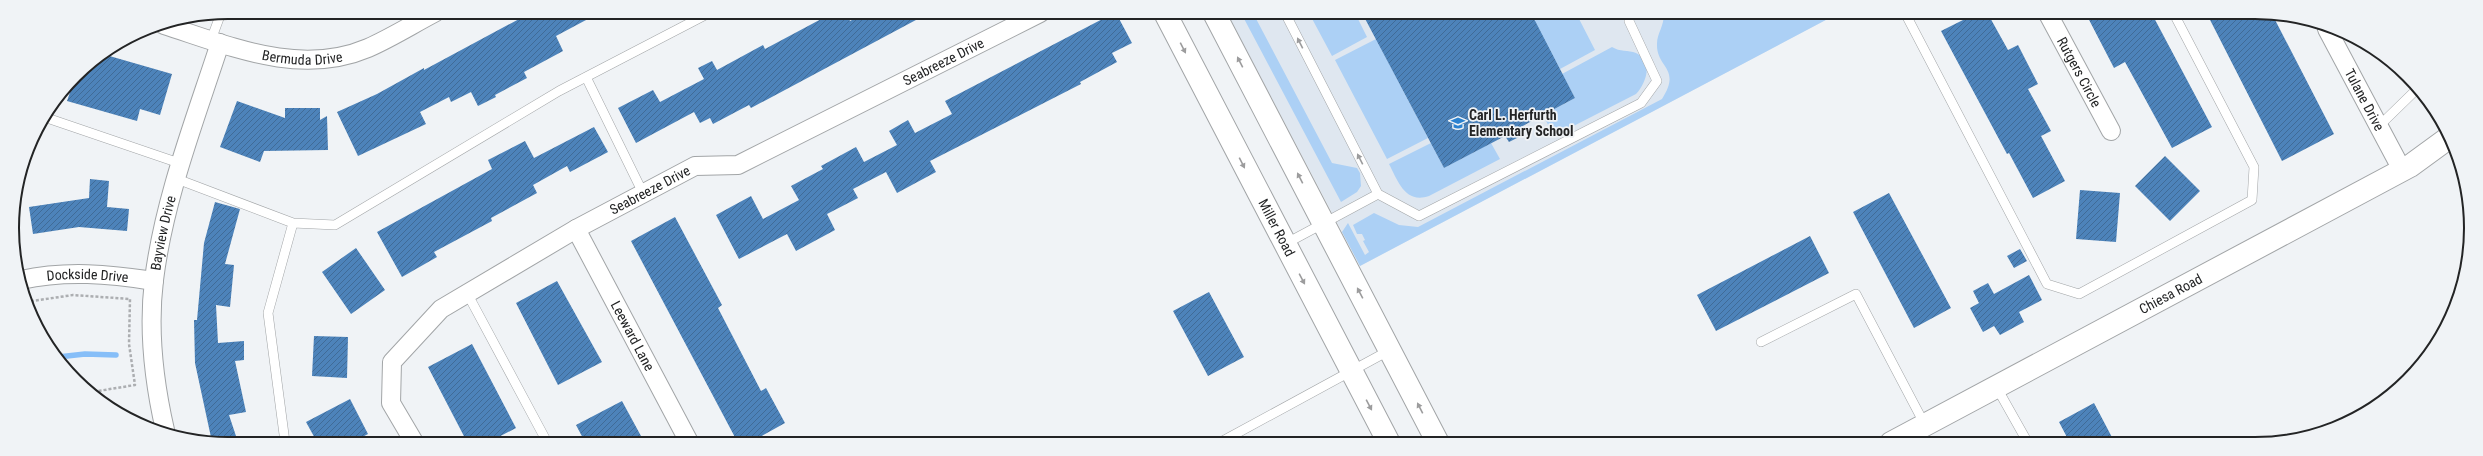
<svg xmlns="http://www.w3.org/2000/svg" width="2483" height="456" font-family="'Roboto Condensed',sans-serif">
  <style>
    .built { fill: #dfe7f0 }
    .grass { fill: #acd0f5 }
    .lines { fill: none; stroke-linecap: round; stroke-linejoin: round }
    .stream { stroke: #86bef8; stroke-width: 5.5 }
    .building { fill: url(#building-hatch) }
    .lane-casing { stroke: #a2a5a7; stroke-width: 10 }
    .street-casing { stroke: #a2a5a7; stroke-width: 20 }
    .secondary-casing { stroke: #a2a5a7; stroke-width: 24 }
    .path { stroke: #acaeb1; stroke-width: 2.5; stroke-dasharray: 3 2; stroke-linecap: butt }
    .lane { stroke: #fff; stroke-width: 9 }
    .street { stroke: #fff; stroke-width: 18 }
    .secondary { stroke: #fff; stroke-width: 22 }
    .oneway { fill: #9c9c9d }
    .labels { text-anchor: middle; dominant-baseline: central; stroke-width: 3.5; stroke-linejoin: round; paint-order: stroke }
    .street-label { font-size: 14px; fill: #232425; stroke: #f0f3f6 }
    .poi-label { font-size: 14px; font-weight: bold; fill: #232425; stroke: #f0f3f6; text-anchor: start }
    .rim { fill: none; stroke: #232425; stroke-width: 2 }
  </style>
  <defs>
    <pattern id="building-hatch" width="6" height="6" patternUnits="userSpaceOnUse"><rect width="6" height="6" fill="#4d83ba"/><path d="M-1 1l2-2M0 6l6-6M5 7l2-2" fill="none" stroke="#406b97"/></pattern>
  </defs>
  <rect width="100%" height="100%" fill="#f0f3f6"/>
  <path class="built" d="M1227 13H1839L1360 266Z"/>
  <path class="grass" d="M1241 13H1253L1332 163 1357 168 1360 173 1361 186 1357 192 1341 202Z
    M1309 13H1355L1367 37 1332 56Z
    M1549 13H1576L1595 50 1560 69 1534 21Z
    M1664 13H1839L1360 266 1342 232 1348 223 1365 255 1369 252 1363 241 1365 240 1362 234H1357L1353 225 1374 213 1399 225 1418 227 1662 99C1682 68 1656 68 1657 44 1657 33 1664 27 1664 13Z
    M1376 39 1428 138 1387 159 1335 60Z
    M1612 47C1620 52 1628 50 1636 53 1654 62 1646 83 1636 94L1554 136 1545 119H1536L1575 98 1562 74Z
    M1431 143 1444 168 1491 143 1500 159 1429 196C1405 204 1398 181 1389 164Z"/>
  <g class="lines">
    <path class="stream" d="M58 357 85 354 116 355"/>
  </g>
  <path class="building" d="M532 12H601L556 36 563 51 524 72 527 78 495 95 496 97 478 106 471 92 451 102 449 97 420 112 426 124 358 156 337 112 377 94 424 68V70Z
    M823 13H846L850 21 865 13H929L751 108 749 105 713 124 710 118 700 123 694 112 636 143 618 108 653 90 660 102 704 79 698 68 712 61 717 70 763 45 765 49 825 17Z
    M1114 13H1116L1132 43 1112 53 1117 62 1080 82 1081 84 930 161 936 172 897 193 886 172 853 189 858 198 827 214 835 230 796 251 787 234 739 259 716 215 751 196 763 219 799 200 791 186 823 169 821 166 856 147 864 162 897 145 889 131 908 120 915 133 952 114 945 101Z
    M1362 13H1531L1575 98 1519 128 1523 135 1509 142 1505 136 1444 168Z
    M1975 14H1988L2008 50 2018 45 2038 84 2028 89 2051 131 2041 136 2065 181 2033 198 2009 153 2007 154 1941 31Z
    M2086 14H2152L2212 127 2172 148 2125 62 2114 68Z
    M2207 14H2272L2334 134 2282 161Z
    M106 55 172 74 160 115 140 109 137 121 67 101 76 75Z
    M237 101 285 118V108H320V120L327 116 328 150 264 151 260 162 220 147Z
    M594 127 608 152 570 172 567 166 533 185 537 193 491 218 492 221 434 252 437 257 402 277 377 232 492 169 488 160 525 141 534 158Z
    M2165 156 2200 191 2170 221 2135 186Z
    M90 179 109 181 107 207 129 209 127 231 79 227 33 234 29 207 89 198Z
    M2080 190 2120 193 2116 242 2076 239Z
    M1889 193 1951 308 1914 328 1853 212Z
    M215 202 240 209 225 264 234 265 230 307 216 305 218 343 244 341V360L235 361 246 412 229 415 238 442H212L195 363 194 320H197L204 243Z
    M675 217 722 305 718 308 761 391 766 388 785 423 749 443H738L631 241Z
    M1810 236 1829 273 1716 331 1697 295Z
    M356 248 385 290 351 314 322 272Z
    M2020 249 2027 261 2014 268 2007 256Z
    M2029 275 2042 300 2019 312 2024 322 2000 335 1994 326 1983 332 1970 308 1979 303 1973 291 1988 283 1994 294Z
    M557 281 602 362 558 385 516 303Z
    M1209 292 1244 357 1208 376 1173 311Z
    M314 336 348 337 347 378 312 376Z
    M472 344 516 428 489 442H467L428 367Z
    M350 399 368 434 353 442H317L306 422Z
    M622 401 641 436 629 442H585L576 425Z
    M2094 403 2115 443H2070L2059 422Z"/>
  <g class="lines">
    <defs>
      <path id="lane" d="M1285 13 1378 194 1419 216 1641 103 1657 81 1629 21
        M1905 13 2047 284 2079 294 2252 200 2254 167 2174 14
        M211 40 221 13
        M586 77 643 193
        M47 118 182 164
        M2379 126 2417 89
        M177 179 293 223
        M1285 244 1378 194
        M467 293 547 442
        M1761 342 1856 294 1925 425
        M1997 388 2028 443
        M285 442 268 313 293 223 335 225 559 91 711 12
        M1219 443 1390 350"/>
      <g id="street">
        <path id="s1" d="M2048 14 2111 131"/>
        <path id="s2" d="M164 25C230 46 300 77 368 48 391 38 413 24 436 12"/>
        <path id="s3" d="M2327 29 2402 170"/>
        <path id="s4" d="M576 229 689 442"/>
        <path id="s5" d="M21 280C66 270 109 274 154 281"/>
        <path id="s6" d="M165 430C154 382 148 329 154 280 164 199 195 120 220 43"/>
        <path id="s7" d="M414 442 391 403 392 362 441 309 576 229 695 166 738 165 1040 13"/>
      </g>
      <g id="secondary">
        <path id="s8" d="M1165 13 1389 443"/>
        <path d="M1214 13 1438 443"/>
        <path id="s9" d="M1891 443 2410 166 2447 139"/>
      </g>
    </defs>
    <use href="#lane" class="lane-casing"/>
    <use href="#street" class="street-casing"/>
    <use href="#secondary" class="secondary-casing"/>
    <path class="path" d="M26 302 73 295 130 299 129 344 135 385 92 392"/>
    <use href="#lane" class="lane"/>
    <use href="#street" class="street"/>
    <use href="#secondary" class="secondary"/>
  </g>
  <defs><path id="oneway-solid" d="M-6-.8H1V-3.2L6.5 0L1 3.2V.8H-6Z"/></defs>
  <g class="oneway">
    <use href="#oneway-solid" transform="translate(1300 43) rotate(-117)"/>
    <use href="#oneway-solid" transform="translate(1183 48) rotate(63)"/>
    <use href="#oneway-solid" transform="translate(1240 62) rotate(-117)"/>
    <use href="#oneway-solid" transform="translate(1360 159) rotate(-117)"/>
    <use href="#oneway-solid" transform="translate(1242 163) rotate(63)"/>
    <use href="#oneway-solid" transform="translate(1300 178) rotate(-117)"/>
    <use href="#oneway-solid" transform="translate(1302 279) rotate(62)"/>
    <use href="#oneway-solid" transform="translate(1360 293) rotate(-118)"/>
    <use href="#oneway-solid" transform="translate(1369 405) rotate(62)"/>
    <use href="#oneway-solid" transform="translate(1420 408) rotate(-117)"/>
  </g>
  <defs>
    <symbol id="school-bare" viewBox="-9 -9 18 18"><path d="M0-5L7-2L0 1L-7-2ZM-4 1L0 2.5L4 1V4Q0 6-4 4Z" fill="#2b82d0" stroke="#f0f3f6" stroke-width="2.5" paint-order="stroke"/></symbol>
  </defs>
  <g fill-rule="evenodd">
    <use href="#school-bare" x="1448" y="113" width="20" height="20"/>
  </g>
  <g class="labels">
    <g class="street-label">
      <text stroke="none"><textPath href="#s2" startOffset="143">Bermuda Drive</textPath></text>
      <text stroke="none"><textPath href="#s7" startOffset="723">Seabreeze Drive</textPath></text>
      <text stroke="none"><textPath href="#s1" startOffset="66">Rutgers Circle</textPath></text>
      <text stroke="none"><textPath href="#s3" startOffset="80">Tulane Drive</textPath></text>
      <text stroke="none"><textPath href="#s7" startOffset="399">Seabreeze Drive</textPath></text>
      <text stroke="none"><textPath href="#s8" startOffset="242">Miller Road</textPath></text>
      <text stroke="none"><textPath href="#s6" startOffset="199">Bayview Drive</textPath></text>
      <text stroke="none"><textPath href="#s5" startOffset="67">Dockside Drive</textPath></text>
      <text stroke="none"><textPath href="#s9" startOffset="317">Chiesa Road</textPath></text>
      <text stroke="none"><textPath href="#s4" startOffset="121">Leeward Lane</textPath></text>
    </g>
    <g class="poi-label">
      <text x="1469" y="115">Carl L. Herfurth<tspan x="1469" dy="16">Elementary School</tspan></text>
    </g>
  </g>
  <path d="M0 0H2483V456H0ZM228 19H2255A209 209 0 0 1 2464 228V228A209 209 0 0 1 2255 437H228A209 209 0 0 1 19 228V228A209 209 0 0 1 228 19Z" fill="#f0f3f6" fill-rule="evenodd"/>
  <path class="rim" d="M228 19H2255A209 209 0 0 1 2464 228V228A209 209 0 0 1 2255 437H228A209 209 0 0 1 19 228V228A209 209 0 0 1 228 19Z"/>
</svg>
